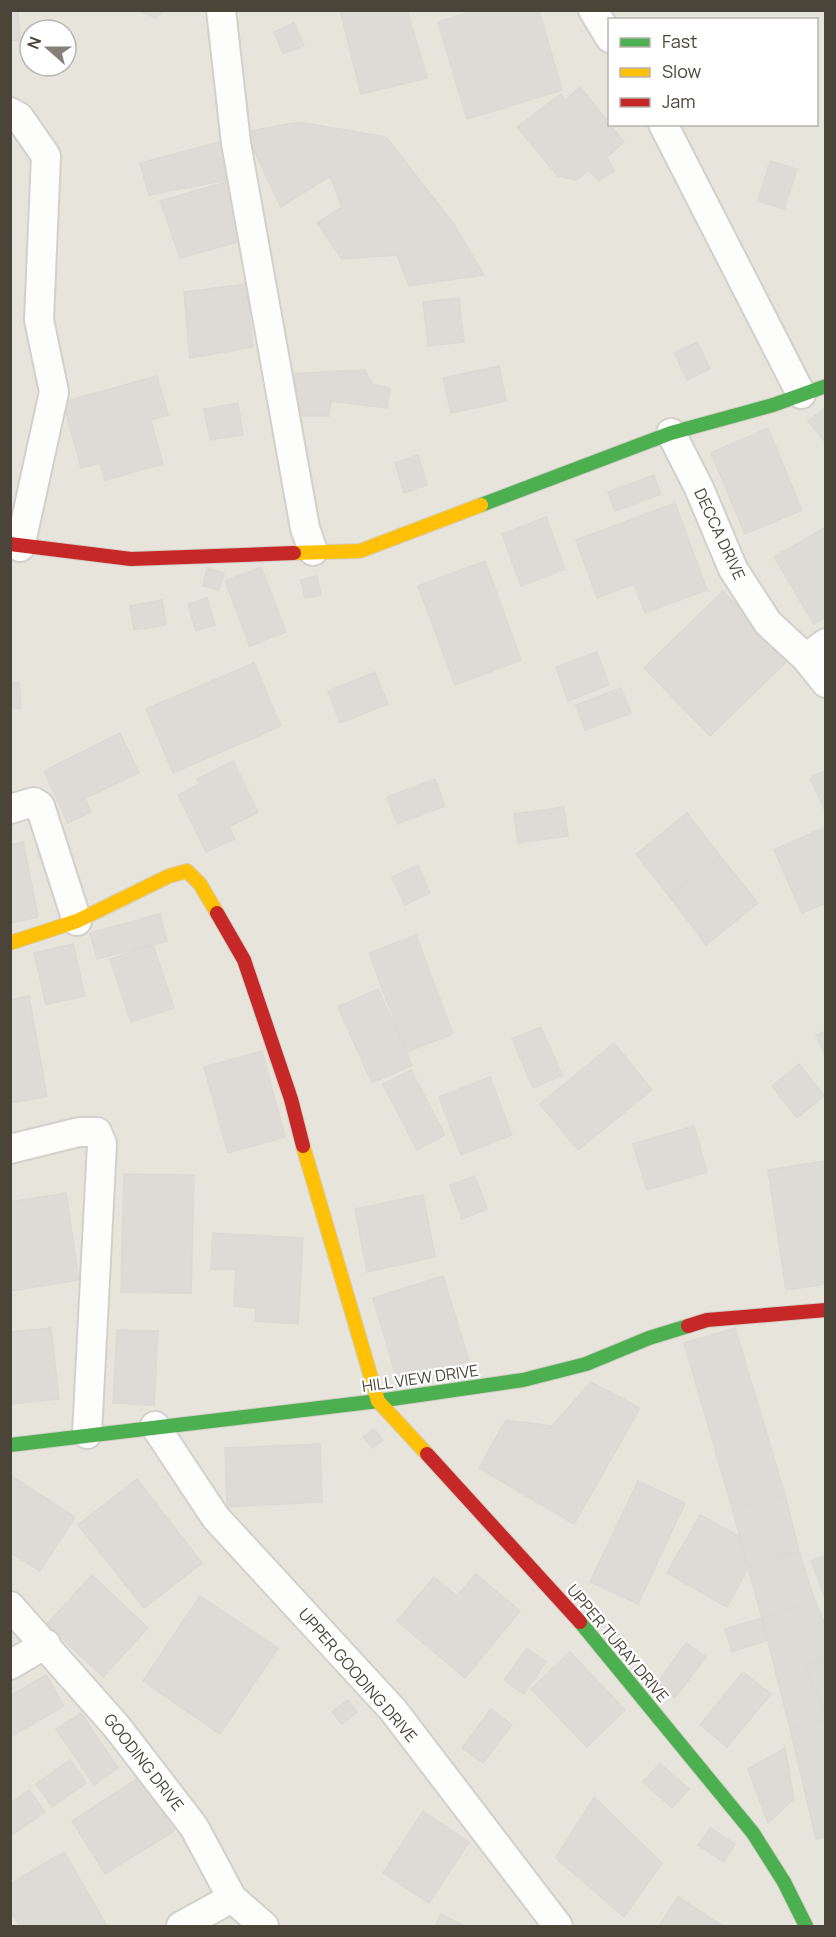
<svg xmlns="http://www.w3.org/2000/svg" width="836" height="1937" font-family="Manrope,sans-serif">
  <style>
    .residential { fill: #e7e4dc; fill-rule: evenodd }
    .building { fill: #dedbd6; stroke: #dcd9d4; stroke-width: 1.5 }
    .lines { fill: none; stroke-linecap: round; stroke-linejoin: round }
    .street-casing { stroke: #d2d0cb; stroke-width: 32 }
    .fast-casing { stroke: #d3cfc5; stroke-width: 16 }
    .slow-casing { stroke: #d3cfc5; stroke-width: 16 }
    .jam-casing { stroke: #d3cfc5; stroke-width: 16 }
    .street { stroke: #fdfdfc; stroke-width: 28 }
    .fast { stroke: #4caf50; stroke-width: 14 }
    .slow { stroke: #ffc107; stroke-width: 14 }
    .jam { stroke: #c62828; stroke-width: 14 }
    .labels { text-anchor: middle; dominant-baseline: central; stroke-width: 4.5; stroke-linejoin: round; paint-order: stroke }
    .street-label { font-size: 16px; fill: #4b4439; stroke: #fff }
  </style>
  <rect width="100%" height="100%" fill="#f4f2ee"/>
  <path class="residential" d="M11 11H825V1926H11ZM610 20H816V124H610ZM30 30H66V66H30Z"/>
  <path class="building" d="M10 10H18L20 40H10Z
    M137 10H165L156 18Z
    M340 10H407L427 78 361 94Z
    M476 10H539L562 90 467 119 438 22Z
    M294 23 304 45 283 54 274 32Z
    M580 87 624 142 607 157 614 171 599 181 588 170 577 180 558 176 517 127 561 94 565 100Z
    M299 122 386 137 453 223 484 275 409 286 397 255 342 259 317 223 342 207 330 176 281 207 245 132Z
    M224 141 233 179 149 195 140 163Z
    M770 161 797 169 784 209 758 201Z
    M230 181 245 240 180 258 160 201Z
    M246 284 253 347 190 358 184 292Z
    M459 298 464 342 428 346 423 302Z
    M697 342 710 369 687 380 674 353Z
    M499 366 506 401 451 413 443 378Z
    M365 370 373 385 390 388 387 408 331 401 329 416H289L285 374Z
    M157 376 168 415 151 420 163 464 105 480 100 463 81 468 63 402Z
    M238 403 243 435 210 440 204 409Z
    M826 407V443L808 421Z
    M768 428 802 510 745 534 711 453Z
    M418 455 427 485 404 493 395 463Z
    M654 475 661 494 615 511 608 492Z
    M675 503 707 590 645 613 634 584 597 598 576 540Z
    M546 517 565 569 521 586 502 534Z
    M826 527V617L814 624 774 557Z
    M485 561 521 660 455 685 418 586Z
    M261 567 286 632 250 646 225 581Z
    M207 568 224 573 219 590 203 586Z
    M317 576 321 595 305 598 301 580Z
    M723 591 789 659 710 736 644 668Z
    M207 598 215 625 196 631 188 604Z
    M162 600 166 625 134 630 130 606Z
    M597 652 609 685 568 701 556 667Z
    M254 663 281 726 173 773 146 709Z
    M375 672 388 704 340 723 328 691Z
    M19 682 21 708 10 709V683Z
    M621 688 631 713 585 730 576 705Z
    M120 733 139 773 85 798 91 812 68 823 44 771Z
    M233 761 258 812 229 827 235 839 206 852 178 795 199 784 197 779Z
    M826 770V813L810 778Z
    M435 779 445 806 397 824 387 797Z
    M564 807 568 836 518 843 514 814Z
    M687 813 720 856 669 896 636 854Z
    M826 827V903L802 913 774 850Z
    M23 842 38 917 10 923V845Z
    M720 856 758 903 706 945 669 896Z
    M418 865 430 893 405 905 392 877Z
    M160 914 167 941 97 959 90 933Z
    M416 935 453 1034 406 1052 369 953Z
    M73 944 85 996 46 1004 34 953Z
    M153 945 174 1008 131 1022 110 959Z
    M378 989 412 1065 372 1083 338 1007Z
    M29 996 47 1097 10 1103V1000Z
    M541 1027 562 1075 533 1088 512 1039Z
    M826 1031V1057L816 1035Z
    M614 1043 652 1090 578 1150 540 1104Z
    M262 1051 285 1137 228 1153 204 1067Z
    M799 1064 824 1096 797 1118 772 1086Z
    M411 1070 445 1135 417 1150 383 1084Z
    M490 1077 512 1135 461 1155 439 1097Z
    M694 1126 707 1172 647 1190 633 1144Z
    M826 1161V1284L786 1290 768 1170Z
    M124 1174 194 1175 191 1293 121 1292Z
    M475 1176 487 1209 462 1219 450 1185Z
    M66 1193 79 1280 10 1291V1202Z
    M423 1195 435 1257 367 1272 355 1209Z
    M213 1233 303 1238 298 1324 255 1321 256 1308 234 1306 236 1270 211 1269Z
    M443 1276 469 1361 398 1382 373 1298Z
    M51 1328 59 1399 10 1404V1332Z
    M735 1328 785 1495 733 1511 684 1343Z
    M117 1330 158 1331 154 1405 113 1403Z
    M591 1382 640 1408 574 1524 479 1468 506 1420 552 1426Z
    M374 1429 383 1440 372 1448 363 1437Z
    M320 1444 322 1502 227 1507 225 1448Z
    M10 1475 75 1517 40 1571 10 1552Z
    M137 1479 202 1563 144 1608 78 1525Z
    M638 1481 685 1503 638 1604 590 1582Z
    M785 1495 799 1551 748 1568 733 1511Z
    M700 1515 739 1536 748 1568 727 1607 667 1573Z
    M799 1551 814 1599 762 1618 748 1568Z
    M826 1555V1601L811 1561Z
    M476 1574 520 1611 465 1678 397 1621 434 1577 457 1596Z
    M92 1575 148 1628 103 1677 47 1624Z
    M200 1596 278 1648 220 1734 143 1681Z
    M814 1599 826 1626V1655L805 1668 826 1713V1720L790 1728 762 1618Z
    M762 1618 768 1640 732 1652 725 1629Z
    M686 1643 706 1657 675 1698 656 1685Z
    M527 1648 546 1662 524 1694 504 1680Z
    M570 1652 625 1710 587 1747 531 1689Z
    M826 1655V1713L805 1668Z
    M743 1672 771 1694 727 1747 700 1725Z
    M46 1675 64 1706 10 1737V1696Z
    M348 1700 357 1712 342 1724 332 1712Z
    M491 1709 512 1725 483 1763 462 1748Z
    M81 1713 118 1768 94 1785 56 1729Z
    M826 1720V1837L816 1839 790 1728Z
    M785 1748 794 1799 768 1823 748 1769Z
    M70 1760 86 1783 52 1807 36 1784Z
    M660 1763 689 1789 672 1808 643 1782Z
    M140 1777 174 1831 105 1874 72 1821Z
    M29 1790 45 1812 10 1836V1804Z
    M594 1797 662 1863 624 1917 556 1858Z
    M423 1811 469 1842 429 1903 383 1873Z
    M710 1828 735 1844 724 1862 698 1845Z
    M64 1852 107 1926H20L10 1910V1884Z
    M678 1897 723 1926H659Z
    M441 1914 464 1926H435Z"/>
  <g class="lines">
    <defs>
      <path id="street" d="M221 10 236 143 305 528 313 551
        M593 10 610 38
        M10 112 19 117 46 156 39 320 54 392 20 547
        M663 124 801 394
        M671 433 699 488 733 569 768 623 806 658 826 683
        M806 658 826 643
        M10 809 34 802 40 806 77 921
        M10 1149 79 1132H97L102 1144 87 1434
        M155 1426 216 1518 393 1710 558 1926
        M10 1606 117 1727 194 1827 232 1898 264 1926
        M10 1665 46 1644
        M181 1926 232 1898"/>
      <path id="fast" d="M481 505 671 433 773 405 826 386
        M10 1445 378 1401 523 1380 586 1364 649 1338 688 1326
        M580 1622 753 1833 784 1882 806 1926"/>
      <path id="slow" d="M294 553 360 551 481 505
        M10 943 77 921 169 876 187 871 200 884 217 913
        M303 1146 378 1401 427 1454"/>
      <path id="jam" d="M10 544 131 559 294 553
        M217 913 244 960 291 1099 303 1146
        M688 1326 707 1320 826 1310
        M427 1454 580 1622"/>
    </defs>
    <use href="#street" class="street-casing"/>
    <use href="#fast" class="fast-casing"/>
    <use href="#slow" class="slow-casing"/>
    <use href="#jam" class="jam-casing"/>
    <use href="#street" class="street"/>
    <use href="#fast" class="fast"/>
    <use href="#slow" class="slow"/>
    <use href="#jam" class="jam"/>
  </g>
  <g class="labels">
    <g class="street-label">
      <text transform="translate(720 534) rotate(65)">DECCA DRIVE</text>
      <text transform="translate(420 1378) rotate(-8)">HILL VIEW DRIVE</text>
      <text transform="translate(618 1643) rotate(50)">UPPER TURAY DRIVE</text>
      <text transform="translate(358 1675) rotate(49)">UPPER GOODING DRIVE</text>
      <text transform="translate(144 1762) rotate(52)">GOODING DRIVE</text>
    </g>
  </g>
  <rect width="836" height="1937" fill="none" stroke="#4b4439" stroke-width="24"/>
  <rect x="608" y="18" width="210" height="108" fill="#ffffff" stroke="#b7b4b0" stroke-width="1.5"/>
  <rect x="620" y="38" width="30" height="9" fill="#4caf50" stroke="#b7b4b0" stroke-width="1.5"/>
  <text x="662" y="48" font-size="18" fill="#4b4439">Fast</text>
  <rect x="620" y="68" width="30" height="9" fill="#ffc107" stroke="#b7b4b0" stroke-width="1.5"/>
  <text x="662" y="78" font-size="18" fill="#4b4439">Slow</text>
  <rect x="620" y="98" width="30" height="9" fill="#c62828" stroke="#b7b4b0" stroke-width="1.5"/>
  <text x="662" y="108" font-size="18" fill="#4b4439">Jam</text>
  <g transform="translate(48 48) rotate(291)"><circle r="28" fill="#ffffff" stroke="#b7b4b0" stroke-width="1.5"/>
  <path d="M0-4.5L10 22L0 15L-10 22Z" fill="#868178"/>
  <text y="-9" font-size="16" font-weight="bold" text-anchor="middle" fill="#4b4439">N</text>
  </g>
</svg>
